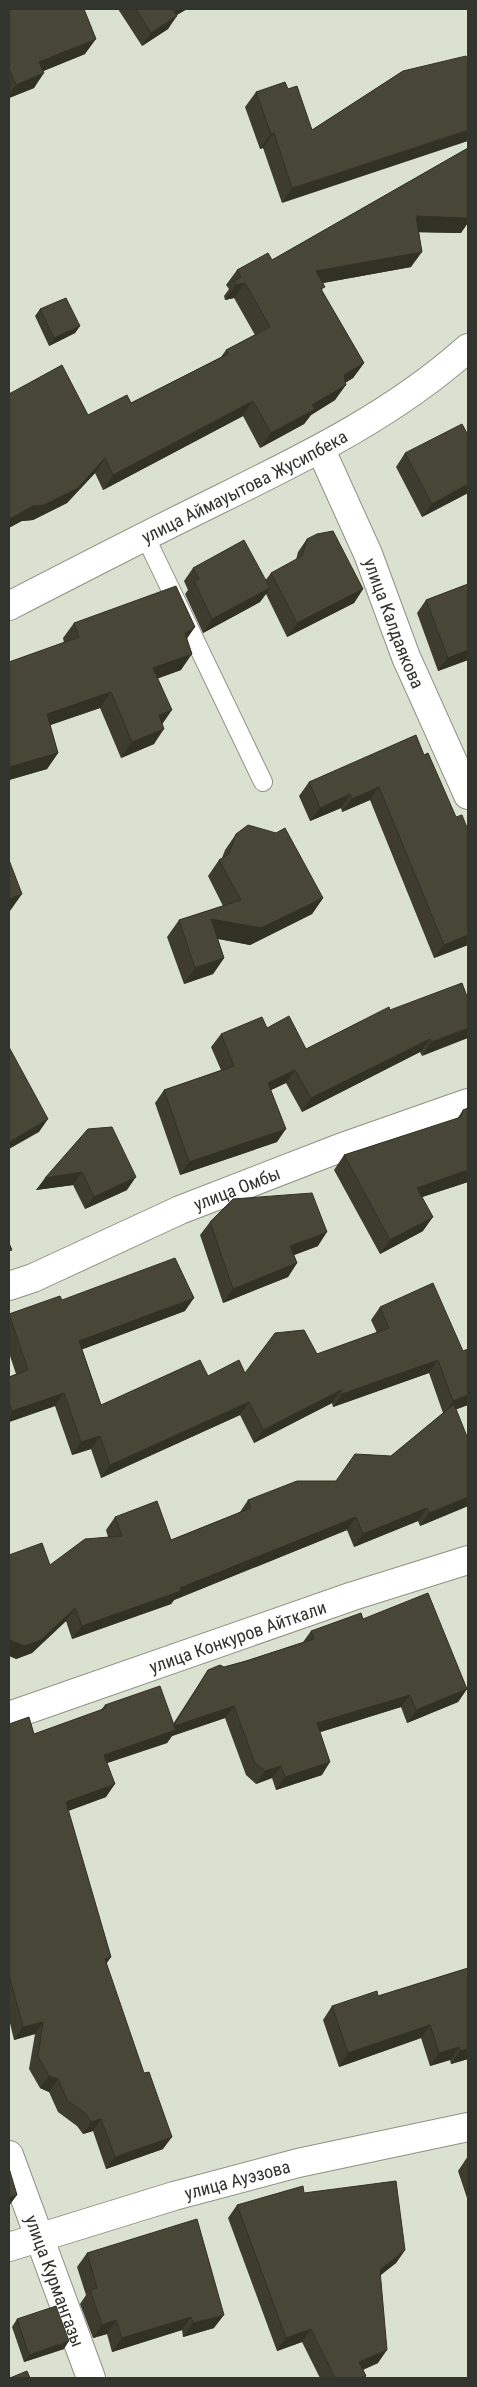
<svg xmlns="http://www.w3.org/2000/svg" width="477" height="2387" font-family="'Roboto Condensed',sans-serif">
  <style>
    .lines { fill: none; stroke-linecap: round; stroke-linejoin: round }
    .lane-casing { stroke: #8c9383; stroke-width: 20 }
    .street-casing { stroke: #8c9383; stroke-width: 30 }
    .secondary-casing { stroke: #8c9383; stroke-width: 30 }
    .lane { stroke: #fff; stroke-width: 18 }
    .street { stroke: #fff; stroke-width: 28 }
    .secondary { stroke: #fff; stroke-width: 28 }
    .wall { fill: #3e3c2e }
    .shaded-wall { fill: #323126 }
    .building { fill: #484636; stroke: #323126 }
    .labels { text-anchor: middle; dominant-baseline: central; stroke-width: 5; stroke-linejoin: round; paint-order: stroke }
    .street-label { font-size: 18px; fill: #32352e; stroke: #e7efdd }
  </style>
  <rect width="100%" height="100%" fill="#dae1d0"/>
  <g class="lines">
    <defs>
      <path id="lane" d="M145 536 263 782"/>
      <g id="street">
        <path id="s1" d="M321 450 368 554 406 657 468 795"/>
        <path id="s2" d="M9 1286 33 1278 180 1210 340 1148 468 1103"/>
        <path id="s3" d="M9 1716 353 1596 468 1560"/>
        <path id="s4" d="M9 2155 91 2378"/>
        <path id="s5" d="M9 2247 174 2196 298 2163 468 2127"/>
      </g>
      <g id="secondary">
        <path id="s6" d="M9 606C73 573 137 540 202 508 295 462 390 418 468 348"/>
      </g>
    </defs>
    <use href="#lane" class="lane-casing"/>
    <use href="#street" class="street-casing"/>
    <use href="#secondary" class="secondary-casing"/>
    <use href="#lane" class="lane"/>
    <use href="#street" class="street"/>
    <use href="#secondary" class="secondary"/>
  </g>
  <path class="wall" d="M9 9 85 54 43 71 34 88 9 98Z
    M118 9H187L176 15 168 29 142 46Z
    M403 71 282 203 263 148 260 149 245 107 256 92 288 89 312 130Z
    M468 148 461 233 418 232 411 267 323 283 322 291 364 363 353 378 345 383 335 400 311 415 304 424 260 448 243 416 103 490 95 473 67 503 33 520 22 521 88 415 131 403 221 357 226 350 255 335 234 298 225 300 224 296 229 289 226 285 237 270 272 260Z
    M40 309 80 326 75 333 49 346 35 316Z
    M405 453 468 493 422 517 396 467Z
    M307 539 363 589 354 603 287 637 266 594 260 602 203 633 185 594 188 590 184 581 193 568 265 581 271 573 296 560 298 552Z
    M468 584V660L438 671 417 613 426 600Z
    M74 623 187 639 181 670 158 678 162 723 154 744 121 758 100 708 50 725 58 753 47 769 9 780V662L64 643 63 638Z
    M424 755 468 945 434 958 370 800 342 812 341 808 310 821 299 796 309 782Z
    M236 834 323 898 312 914 250 945 218 939 224 958 213 974 184 984 167 937 179 920 223 906 208 876 219 860 222 858 225 850Z
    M468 999 422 1056 420 1052 302 1112 286 1083 271 1090 277 1142 180 1175 155 1103 164 1090 221 1070 211 1047 221 1034 267 1028 306 1049 390 1010Z
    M463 1110 468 1182 422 1197 423 1231 380 1254 334 1170 344 1155 457 1119Z
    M88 1129 127 1190 85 1209 73 1185 36 1190Z
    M210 1222 318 1246 294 1255 297 1263 288 1277 223 1303 200 1235Z
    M62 1300 185 1311 82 1349 101 1405 208 1376 245 1373 317 1354 377 1333 371 1320 380 1307 463 1351 468 1349V1405L456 1409 468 1506 420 1526 418 1521 354 1547 347 1530 174 1600 171 1604 72 1639 66 1621 32 1653 16 1659 50 1565 108 1537 106 1530 115 1517 171 1540 240 1512 248 1500 336 1481 391 1456 443 1413 429 1373 333 1407 332 1403 254 1443 240 1415 101 1478 91 1449 72 1455 55 1406 9 1422V1377L16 1374 9 1353V1314Z
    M363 1619 467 1689 458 1702 407 1723 401 1707 320 1732 322 1775 276 1790 272 1778 256 1784 246 1775 225 1718 172 1736 167 1743 107 1763 106 1797 68 1811 111 1957 106 1963 163 2149 106 2169 93 2131 83 2134 77 2126 58 2112 49 2092 40 2088 29 2069 35 2034 14 2040 9 2019V1724L34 1734 101 1710 105 1705 173 1724 208 1670 224 1667 246 1661 303 1642 311 1631Z
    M468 1968V2059L451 2064 450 2060 430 2066 421 2038 339 2067 323 2020 332 2006 378 1996Z
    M468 2156V2201L458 2171Z
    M304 2193 405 2250 396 2263 380 2275 378 2363 363 2370 366 2376 364 2378H320L302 2342 277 2351 228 2218 237 2205Z
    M87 2253 214 2328 183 2337 182 2330 112 2352 107 2334 93 2338 80 2304 86 2295 77 2267Z
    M17 2319 64 2349 24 2362 12 2327Z"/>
  <path class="shaded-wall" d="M175 9H187L164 23 173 10Z
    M177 16 168 29 142 46 151 33Z
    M96 39 85 54 29 77 39 62Z
    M44 73 34 88 9 98V95L16 85Z
    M468 130V141L282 203 292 188Z
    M274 133 263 148 260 149 271 134Z
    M416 216 468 218V223L461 233 405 232Z
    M422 252 411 267 306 286 316 271Z
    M245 283 234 298 225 300 236 285Z
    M80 326 75 333 49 346 54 338Z
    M364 363 353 378 333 390 344 375Z
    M346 385 335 400 311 415 304 424 260 448 271 433 312 405Z
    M253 401 243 416 103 490 113 475Z
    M105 458 95 473 67 503 33 520 22 521 9 528V519L33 506Z
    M468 484V493L422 517 432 504Z
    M270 588 260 602 203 633 212 619Z
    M363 589 354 603 287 637 297 623Z
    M195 627 184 643 185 633Z
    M468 650V660L438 671 448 658Z
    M192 654 181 670 143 684 153 668Z
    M111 692 100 708 36 730 47 714Z
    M172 710 161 726 159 715Z
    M164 729 154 744 121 758 132 742Z
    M58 753 47 769 9 780V767Z
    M379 787 370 800 342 812 352 799Z
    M350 794 341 808 310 821 320 808Z
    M22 894 10 911 9 912V899Z
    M323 898 312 914 250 945 199 935 211 919Z
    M468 935V945L434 958 444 945Z
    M224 958 213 974 184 984 195 968Z
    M468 1028V1038L422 1056 431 1042Z
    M430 1039 420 1052 302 1112 311 1098Z
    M295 1070 286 1083 258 1096 268 1083Z
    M48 1119 39 1132 9 1149V1142Z
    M286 1129 277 1142 180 1175 189 1162Z
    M468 1170V1182L407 1202 417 1188Z
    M82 1172 73 1185 36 1190 45 1178Z
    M136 1177 127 1190 85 1209 94 1197Z
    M433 1217 423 1231 380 1254 390 1240Z
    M327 1232 318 1246 281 1260 290 1246Z
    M297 1263 288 1277 223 1303 233 1289Z
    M194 1298 185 1311 70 1354 79 1341Z
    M438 1360 429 1373 333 1407 342 1394Z
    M341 1390 332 1403 254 1443 263 1430Z
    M64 1393 55 1406 9 1422V1415L12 1411Z
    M468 1395V1405L444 1414 453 1401Z
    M249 1402 240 1415 101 1478 110 1465Z
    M100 1436 91 1449 72 1455 81 1442Z
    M468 1497V1506L420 1526 429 1513Z
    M427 1508 418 1521 354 1547 363 1534Z
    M356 1517 347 1530 174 1600 171 1604 72 1639 82 1626 180 1588Z
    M75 1608 66 1621 32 1653 16 1659 9 1656V1640Z
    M467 1689 458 1702 407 1723 416 1710Z
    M410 1695 401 1707 308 1736 317 1723Z
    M234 1706 225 1718 172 1736 167 1743 95 1767 104 1755 174 1726Z
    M330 1762 322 1775 276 1790 285 1777Z
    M281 1766 272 1778 256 1784 265 1771Z
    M115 1784 106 1797 57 1815 66 1802Z
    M111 1957 102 1970 105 1959Z
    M43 2022 35 2034 14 2040 23 2027Z
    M430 2025 421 2038 339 2067 348 2053Z
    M459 2047 450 2060 430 2066 439 2053Z
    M468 2049V2059L451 2064 460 2051Z
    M49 2076 58 2079 49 2092 40 2088Z
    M101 2119 93 2131 83 2134 91 2122Z
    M172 2137 163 2149 106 2169 115 2157Z
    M17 2195 9 2206V2197Z
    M405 2250 396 2263 371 2283 380 2270Z
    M224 2315 214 2328 183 2337 193 2323Z
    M191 2317 182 2330 112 2352 122 2338Z
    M116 2320 107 2334 93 2338 102 2325Z
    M311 2329 302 2342 277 2351 286 2338Z
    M69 2341 64 2349 24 2362 29 2355Z
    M387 2350 378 2363 350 2375 359 2362Z"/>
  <path class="building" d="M9 9H84L96 39 39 62 44 73 16 85 9 68Z
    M136 9H175L173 10 177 16 151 33Z
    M466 56 468 60V130L292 188 274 133 271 134 256 92 285 82 288 89 297 86 312 130 403 71Z
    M468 148V218L416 216 422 252 316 271 325 287 321 289 364 363 344 375 346 385 312 405 315 409 271 433 253 401 113 475 105 458 78 488 44 505 33 506 9 519V394L62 365 88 415 127 395 131 403 228 354 226 350 270 327 245 283 236 285 234 281 241 277 237 270 268 253 272 260Z
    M66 298 80 326 54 338 40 309Z
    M462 424 468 435V484L432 504 405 453Z
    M333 531 363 589 297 623 271 573 302 556 307 539 317 534Z
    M244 540 270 588 212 619 194 581 199 579 193 568Z
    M468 584V650L448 658 426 600Z
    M176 586 195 627 185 633 192 654 153 668 172 710 159 715 164 729 132 742 111 692 47 714 58 753 9 767V662L79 637 74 623Z
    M416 735 424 755 428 753 456 817 462 815 468 830V935L444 945 379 787 352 799 350 794 320 808 309 782Z
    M248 825 276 833 285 828 323 898 261 928 211 919 224 958 195 968 179 920 241 900 219 860 229 854 236 834Z
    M9 860 22 894 9 899Z
    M462 983 468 999V1028L431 1042 430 1039 311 1098 295 1070 268 1083 286 1129 189 1162 164 1090 234 1066 221 1034 262 1017 267 1028 289 1016 306 1049 389 1007 390 1010Z
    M9 1047 48 1119 9 1142Z
    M468 1108V1170L417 1188 433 1217 390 1240 344 1155 461 1117 463 1110Z
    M112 1127 136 1177 94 1197 82 1172 45 1178 88 1129Z
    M312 1193 327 1232 290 1246 297 1263 233 1289 210 1222 233 1199Z
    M9 1243 12 1250 9 1251Z
    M175 1258 194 1298 79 1341 101 1405 200 1360 208 1376 239 1360 245 1373 275 1333 304 1330 317 1354 389 1328 380 1307 433 1283 463 1351 468 1349V1395L453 1401 438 1360 342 1394 341 1390 263 1430 249 1402 110 1465 100 1436 81 1442 64 1393 12 1411 9 1402V1377L28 1370 9 1314 60 1296 62 1300Z
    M454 1404 468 1439V1497L429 1513 427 1508 363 1534 356 1517 180 1588 181 1591 82 1626 75 1608 41 1640 25 1646 9 1640V1555L42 1543 50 1565 85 1539 122 1536 115 1517 157 1501 171 1540 251 1508 248 1500 297 1481H336L355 1454 391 1456Z
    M428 1593 467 1689 416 1710 410 1695 317 1723 330 1762 285 1777 281 1766 265 1771 255 1763 234 1706 174 1726 176 1730 104 1755 115 1784 66 1802 111 1957 105 1959 144 2073 149 2072 172 2137 115 2157 101 2119 91 2122 86 2114 67 2100 58 2079 49 2076 38 2056 43 2022 23 2027 9 1975V1724L29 1717 34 1734 106 1708 105 1705 160 1686 174 1725 208 1670 220 1665 224 1667 246 1661 314 1639 311 1631 361 1613 363 1619Z
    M468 1968V2049L460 2051 459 2047 439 2053 430 2025 348 2053 332 2006 377 1991 378 1996Z
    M9 2168 17 2195 9 2197Z
    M396 2181 405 2250 380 2270 387 2350 359 2362 366 2376 360 2378H335L311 2329 286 2338 237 2205 303 2186 304 2193Z
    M197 2219 224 2315 193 2323 191 2317 122 2338 116 2320 102 2325 90 2290 97 2288 87 2253Z
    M56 2306 69 2341 29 2355 17 2319Z
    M27 2371 30 2378H10Z"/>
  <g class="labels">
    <g class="street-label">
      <text stroke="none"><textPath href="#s6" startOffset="264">улица Аймауытова Жусипбека</textPath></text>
      <text stroke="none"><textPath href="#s1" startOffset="188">улица Калдаякова</textPath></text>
      <text stroke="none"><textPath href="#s2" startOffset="248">улица Омбы</textPath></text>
      <text stroke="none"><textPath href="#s3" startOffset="242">улица Конкуров Айткали</textPath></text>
      <text stroke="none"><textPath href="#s5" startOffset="238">улица Ауэзова</textPath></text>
      <text stroke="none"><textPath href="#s4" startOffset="134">улица Курмангазы</textPath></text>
    </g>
  </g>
  <rect width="477" height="2387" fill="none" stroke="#32352e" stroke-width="20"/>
</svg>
